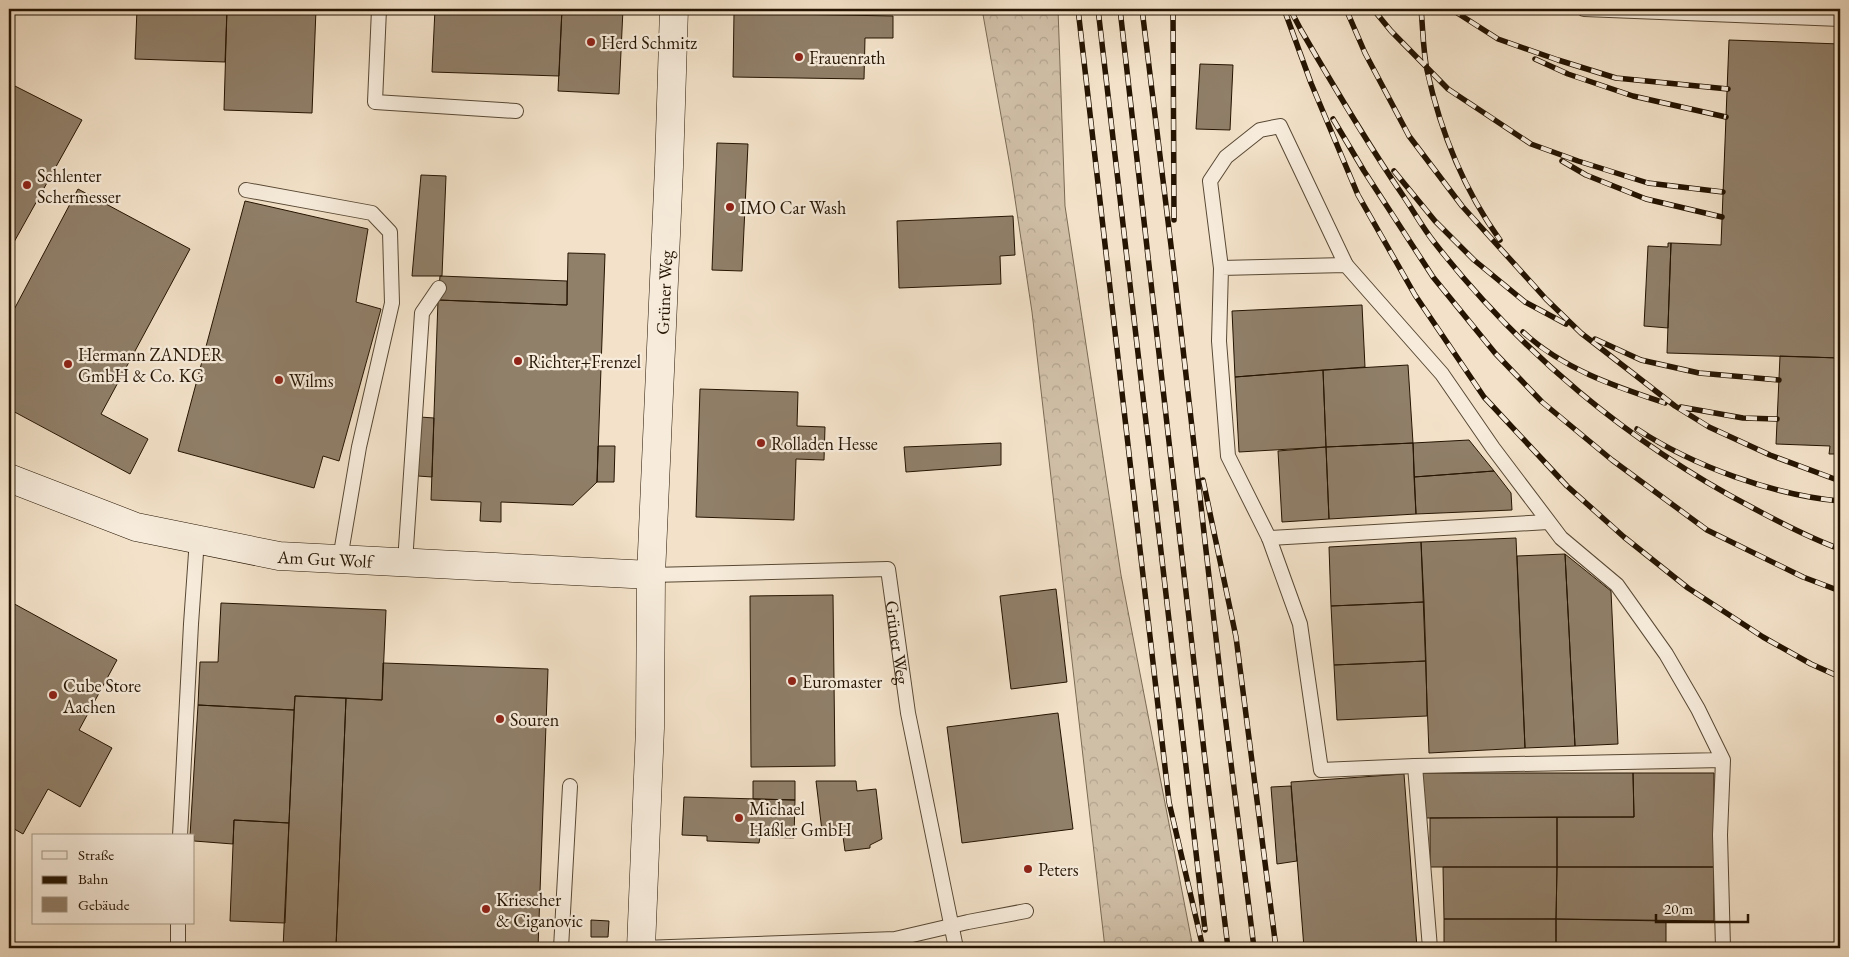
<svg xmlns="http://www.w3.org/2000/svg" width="1849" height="957" font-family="'EB Garamond',serif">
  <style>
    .forest { fill: url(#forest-crowns); stroke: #7a6a54 }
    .building { fill: #907f69; stroke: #251402 }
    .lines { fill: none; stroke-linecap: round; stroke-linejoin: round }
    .lane-casing { stroke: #584834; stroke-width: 16 }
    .secondary-casing { stroke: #251402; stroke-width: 29 }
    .lane { stroke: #f7ecdc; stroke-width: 14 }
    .secondary { stroke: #f7ecdc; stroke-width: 28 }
    .rail-casing { stroke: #251402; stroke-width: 5.5 }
    .rail { stroke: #f7ecdc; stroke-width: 4; stroke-dasharray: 11; stroke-linecap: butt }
    .poi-dot { fill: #8f2418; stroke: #f7ecdc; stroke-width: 2 }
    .labels { text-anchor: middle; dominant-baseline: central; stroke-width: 4.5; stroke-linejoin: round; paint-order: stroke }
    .poi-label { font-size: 18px; fill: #251402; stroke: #f7ecdc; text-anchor: start }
    .street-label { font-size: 18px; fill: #251402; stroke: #f7ecdc }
  </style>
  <defs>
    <pattern id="forest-crowns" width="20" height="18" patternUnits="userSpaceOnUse" patternTransform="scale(1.25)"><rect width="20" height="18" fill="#d0bfa7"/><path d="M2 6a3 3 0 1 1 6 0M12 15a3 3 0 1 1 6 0" fill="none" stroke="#b2a38e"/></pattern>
  </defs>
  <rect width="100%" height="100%" fill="#f3e2c9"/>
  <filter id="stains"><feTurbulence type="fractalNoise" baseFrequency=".004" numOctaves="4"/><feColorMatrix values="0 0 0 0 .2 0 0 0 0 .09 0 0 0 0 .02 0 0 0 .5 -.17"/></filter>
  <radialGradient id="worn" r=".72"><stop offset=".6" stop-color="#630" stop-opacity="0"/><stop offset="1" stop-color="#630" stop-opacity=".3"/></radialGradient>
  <path class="forest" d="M982 9H1058L1065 206 1121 575 1193 948H1105L1032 312 1010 166Z"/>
  <path class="building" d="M137 9H227L225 62 135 59Z
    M227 9H316L312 113 224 110Z
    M435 9H562L559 76 432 72Z
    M562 9H623L619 94 558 91Z
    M734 13 893 16V38H865L864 79 733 77Z
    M1729 40 1840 44V358L1667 353 1671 243 1721 245Z
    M1200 64 1233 65 1230 130 1196 129Z
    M9 83 82 120 9 251Z
    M717 143 748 144 742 271 712 270Z
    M421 175 446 176 442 276H412Z
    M78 189 190 249 101 414 148 439 130 474 9 409V319Z
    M245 201 368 229 356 302 381 309 339 461 323 456 314 488 178 451Z
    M1013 216 1015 255 1000 256 1001 284 899 288 897 221Z
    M1668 243H1671L1668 328 1644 326 1648 246 1668 247Z
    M568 253 605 254 597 482 573 505 501 502V522L480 521 481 502 431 500 438 300 567 305Z
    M440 276 567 281V305L438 300Z
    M1362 305 1365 367 1235 377 1232 311Z
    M1780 356 1840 358V454H1829L1830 446 1776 444Z
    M1408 365 1413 443 1326 447 1323 370Z
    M1323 370 1326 447 1239 452 1235 377Z
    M700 389 798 392 797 426 825 427 824 460 796 459 794 520 696 517Z
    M420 417 434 418 432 477 418 476Z
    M1469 440 1494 471 1414 477 1413 443Z
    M1001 443V465L906 472 904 447Z
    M1413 443 1416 514 1329 519 1326 447Z
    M598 446H615L614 482H597Z
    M1326 447 1329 519 1282 522 1278 451Z
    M1494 471 1511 493 1512 510 1416 514 1414 477Z
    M1516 538 1525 748 1429 753 1421 542Z
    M1421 542 1424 602 1331 606 1329 547Z
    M1565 554 1575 746 1525 748 1517 556Z
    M1565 554 1611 591 1618 744 1575 746Z
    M1056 589 1067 682 1011 689 1000 596Z
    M833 595 835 766 751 767 750 596Z
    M9 601 117 660 79 730 112 748 80 807 48 789 23 834 9 826Z
    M1424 602 1426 661 1334 665 1331 606Z
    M221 603 386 610 382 700 295 696 294 710 198 705 200 662H218Z
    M1426 661 1427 716 1337 720 1334 665Z
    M383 663 548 669 538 948H411L336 946 346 698 382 700Z
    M295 696 346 698 336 948H283Z
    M198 705 294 710 289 823 234 820 233 844 194 841V836H190Z
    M1058 713 1073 829 962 843 947 727Z
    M1420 773H1633L1634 817 1424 818Z
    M1633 773H1714V867H1557V817H1634Z
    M1404 774 1417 948H1304L1291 782Z
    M753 781H795V800L753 799Z
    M816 781H856L857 791 876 789 882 839 870 845V848L845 851 842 829 822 831Z
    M1291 786 1297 861 1277 864 1271 787Z
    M684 797 795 800 794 838 760 837 759 843 707 841V836L682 835Z
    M1557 817V867H1430V818Z
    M234 820 289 823 285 923 230 921Z
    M1443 867H1557L1556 919H1444Z
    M1557 867H1714V921L1556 919Z
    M1444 919H1556V948H1444Z
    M1556 919 1666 921V948H1556Z
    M591 920 609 921 608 937H591Z"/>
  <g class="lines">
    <defs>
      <g id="lane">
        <path d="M379 9 375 102 516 111"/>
        <path d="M1584 9 1840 19"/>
        <path d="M246 190 372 213 390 232 392 303 359 447 340 559"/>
        <path d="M1221 268 1210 181 1226 157 1260 130 1280 126 1346 265"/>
        <path d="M1269 538 1548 522"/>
        <path d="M405 562 422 313 439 288"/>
        <path id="s1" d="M651 575 888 569 908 713 956 948"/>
        <path d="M1723 760 1415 766 1321 770 1300 624 1269 538 1228 456 1219 341 1221 268 1346 265 1442 374 1493 448 1561 538 1617 585 1666 654 1698 709 1723 760 1720 835 1723 948"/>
        <path d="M1415 766 1430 948"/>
        <path d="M180 836 191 624 197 539"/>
        <path d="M178 923V948"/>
        <path d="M561 948 570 786"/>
        <path d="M642 948 895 939 968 922 1026 911"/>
      </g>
      <g id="secondary">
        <path id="s2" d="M9 478 136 527 279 556 651 575"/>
        <path id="s3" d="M641 948 650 728 651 575 669 167 674 9"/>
      </g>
    </defs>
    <use href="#lane" class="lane-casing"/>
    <use href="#secondary" class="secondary-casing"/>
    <use href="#lane" class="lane"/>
    <use href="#secondary" class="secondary"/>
    <defs>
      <path id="rail" d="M1078 9 1169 802 1203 948
        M1098 9 1205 930
        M1120 9 1205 760 1228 948
        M1142 9 1174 270 1223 699 1254 948
        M1173 9 1174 220
        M1284 9 1311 83 1358 195 1415 295 1484 397 1567 486 1624 537 1688 588 1763 637 1811 664 1840 677
        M1290 9 1301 30C1334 87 1367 143 1404 197 1414 212 1423 228 1434 242 1520 352 1629 443 1753 508 1781 523 1810 538 1840 549
        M1346 9 1365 53 1409 136 1462 206 1546 299 1581 333 1675 406 1709 427 1770 455 1840 481
        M1373 9 1391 31 1448 89 1531 144 1578 161 1648 183 1723 192
        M1421 9C1423 29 1423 50 1427 70 1440 130 1464 190 1500 240
        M1451 9 1498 39 1558 60 1616 78 1728 89
        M1535 59 1568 74 1633 96 1726 117
        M1333 119 1364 171 1433 277 1495 353 1542 402 1612 460 1707 530 1803 577 1840 591
        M1562 161 1586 175 1646 199 1722 217
        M1394 171 1435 221 1474 260 1525 302 1566 324
        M1523 332C1563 369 1614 386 1665 403
        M1595 339 1641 360 1699 373 1779 380
        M1681 407 1743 418 1777 419
        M1637 429C1693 466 1773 495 1840 501
        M1203 480 1236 637 1276 948"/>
    </defs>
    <use href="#rail" class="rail-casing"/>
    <use href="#rail" class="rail"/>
  </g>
  <g class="poi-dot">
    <circle cx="591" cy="42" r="5"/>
    <circle cx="799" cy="57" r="5"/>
    <circle cx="27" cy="185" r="5"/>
    <circle cx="730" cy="207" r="5"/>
    <circle cx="518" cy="361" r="5"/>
    <circle cx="68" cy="364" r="5"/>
    <circle cx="279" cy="380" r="5"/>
    <circle cx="761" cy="443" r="5"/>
    <circle cx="792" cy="681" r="5"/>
    <circle cx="53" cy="695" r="5"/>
    <circle cx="500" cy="719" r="5"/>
    <circle cx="739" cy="818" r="5"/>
    <circle cx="1028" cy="869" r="5"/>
    <circle cx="486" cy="909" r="5"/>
  </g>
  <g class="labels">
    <g class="poi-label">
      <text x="601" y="42">Herd Schmitz</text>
      <text x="809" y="57">Frauenrath</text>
      <text x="37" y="175">Schlenter<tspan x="37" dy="21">Schermesser</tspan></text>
      <text x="740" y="207">IMO Car Wash</text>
      <text x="78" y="354">Hermann ZANDER<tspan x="78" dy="21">GmbH &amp; Co. KG</tspan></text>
      <text x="528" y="361">Richter+Frenzel</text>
      <text x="289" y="380">Wilms</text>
      <text x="771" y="443">Rolladen Hesse</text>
      <text x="802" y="681">Euromaster</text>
      <text x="63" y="685">Cube Store<tspan x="63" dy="21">Aachen</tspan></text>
      <text x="510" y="719">Souren</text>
      <text x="749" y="808">Michael<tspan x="749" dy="21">Haßler GmbH</tspan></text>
      <text x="1038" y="869">Peters</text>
      <text x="496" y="899">Kriescher<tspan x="496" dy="21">&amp; Ciganovic</tspan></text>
    </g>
    <g class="street-label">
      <text stroke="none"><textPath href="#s3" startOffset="656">Grüner Weg</textPath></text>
      <text stroke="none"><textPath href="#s2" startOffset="328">Am Gut Wolf</textPath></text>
      <text stroke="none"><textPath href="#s1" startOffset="311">Grüner Weg</textPath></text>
    </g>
  </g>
  <rect width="1849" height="957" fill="none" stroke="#f3e2c9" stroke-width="30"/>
  <rect x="10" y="10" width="1829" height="937" fill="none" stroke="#251402" stroke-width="2.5"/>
  <rect x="15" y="15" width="1819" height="927" fill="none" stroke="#251402"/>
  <rect x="32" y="834" width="162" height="90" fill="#f7ecdc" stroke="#a39685"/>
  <rect x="42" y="851" width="25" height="8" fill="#f7ecdc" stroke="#a39685"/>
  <text x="78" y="860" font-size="15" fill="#251402">Straße</text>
  <rect x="42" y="876" width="25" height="8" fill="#251402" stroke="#a39685"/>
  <text x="78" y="884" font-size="15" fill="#251402">Bahn</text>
  <rect x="42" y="897" width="25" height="15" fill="#907f69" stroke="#a39685"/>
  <text x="78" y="910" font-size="15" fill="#251402">Gebäude</text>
  <path d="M1656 914v8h92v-8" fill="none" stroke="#251402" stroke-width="2.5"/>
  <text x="1664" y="914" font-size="15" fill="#251402" stroke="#f7ecdc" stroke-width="4" paint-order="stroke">20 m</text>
  <rect width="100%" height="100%" filter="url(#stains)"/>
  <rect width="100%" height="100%" fill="url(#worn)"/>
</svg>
